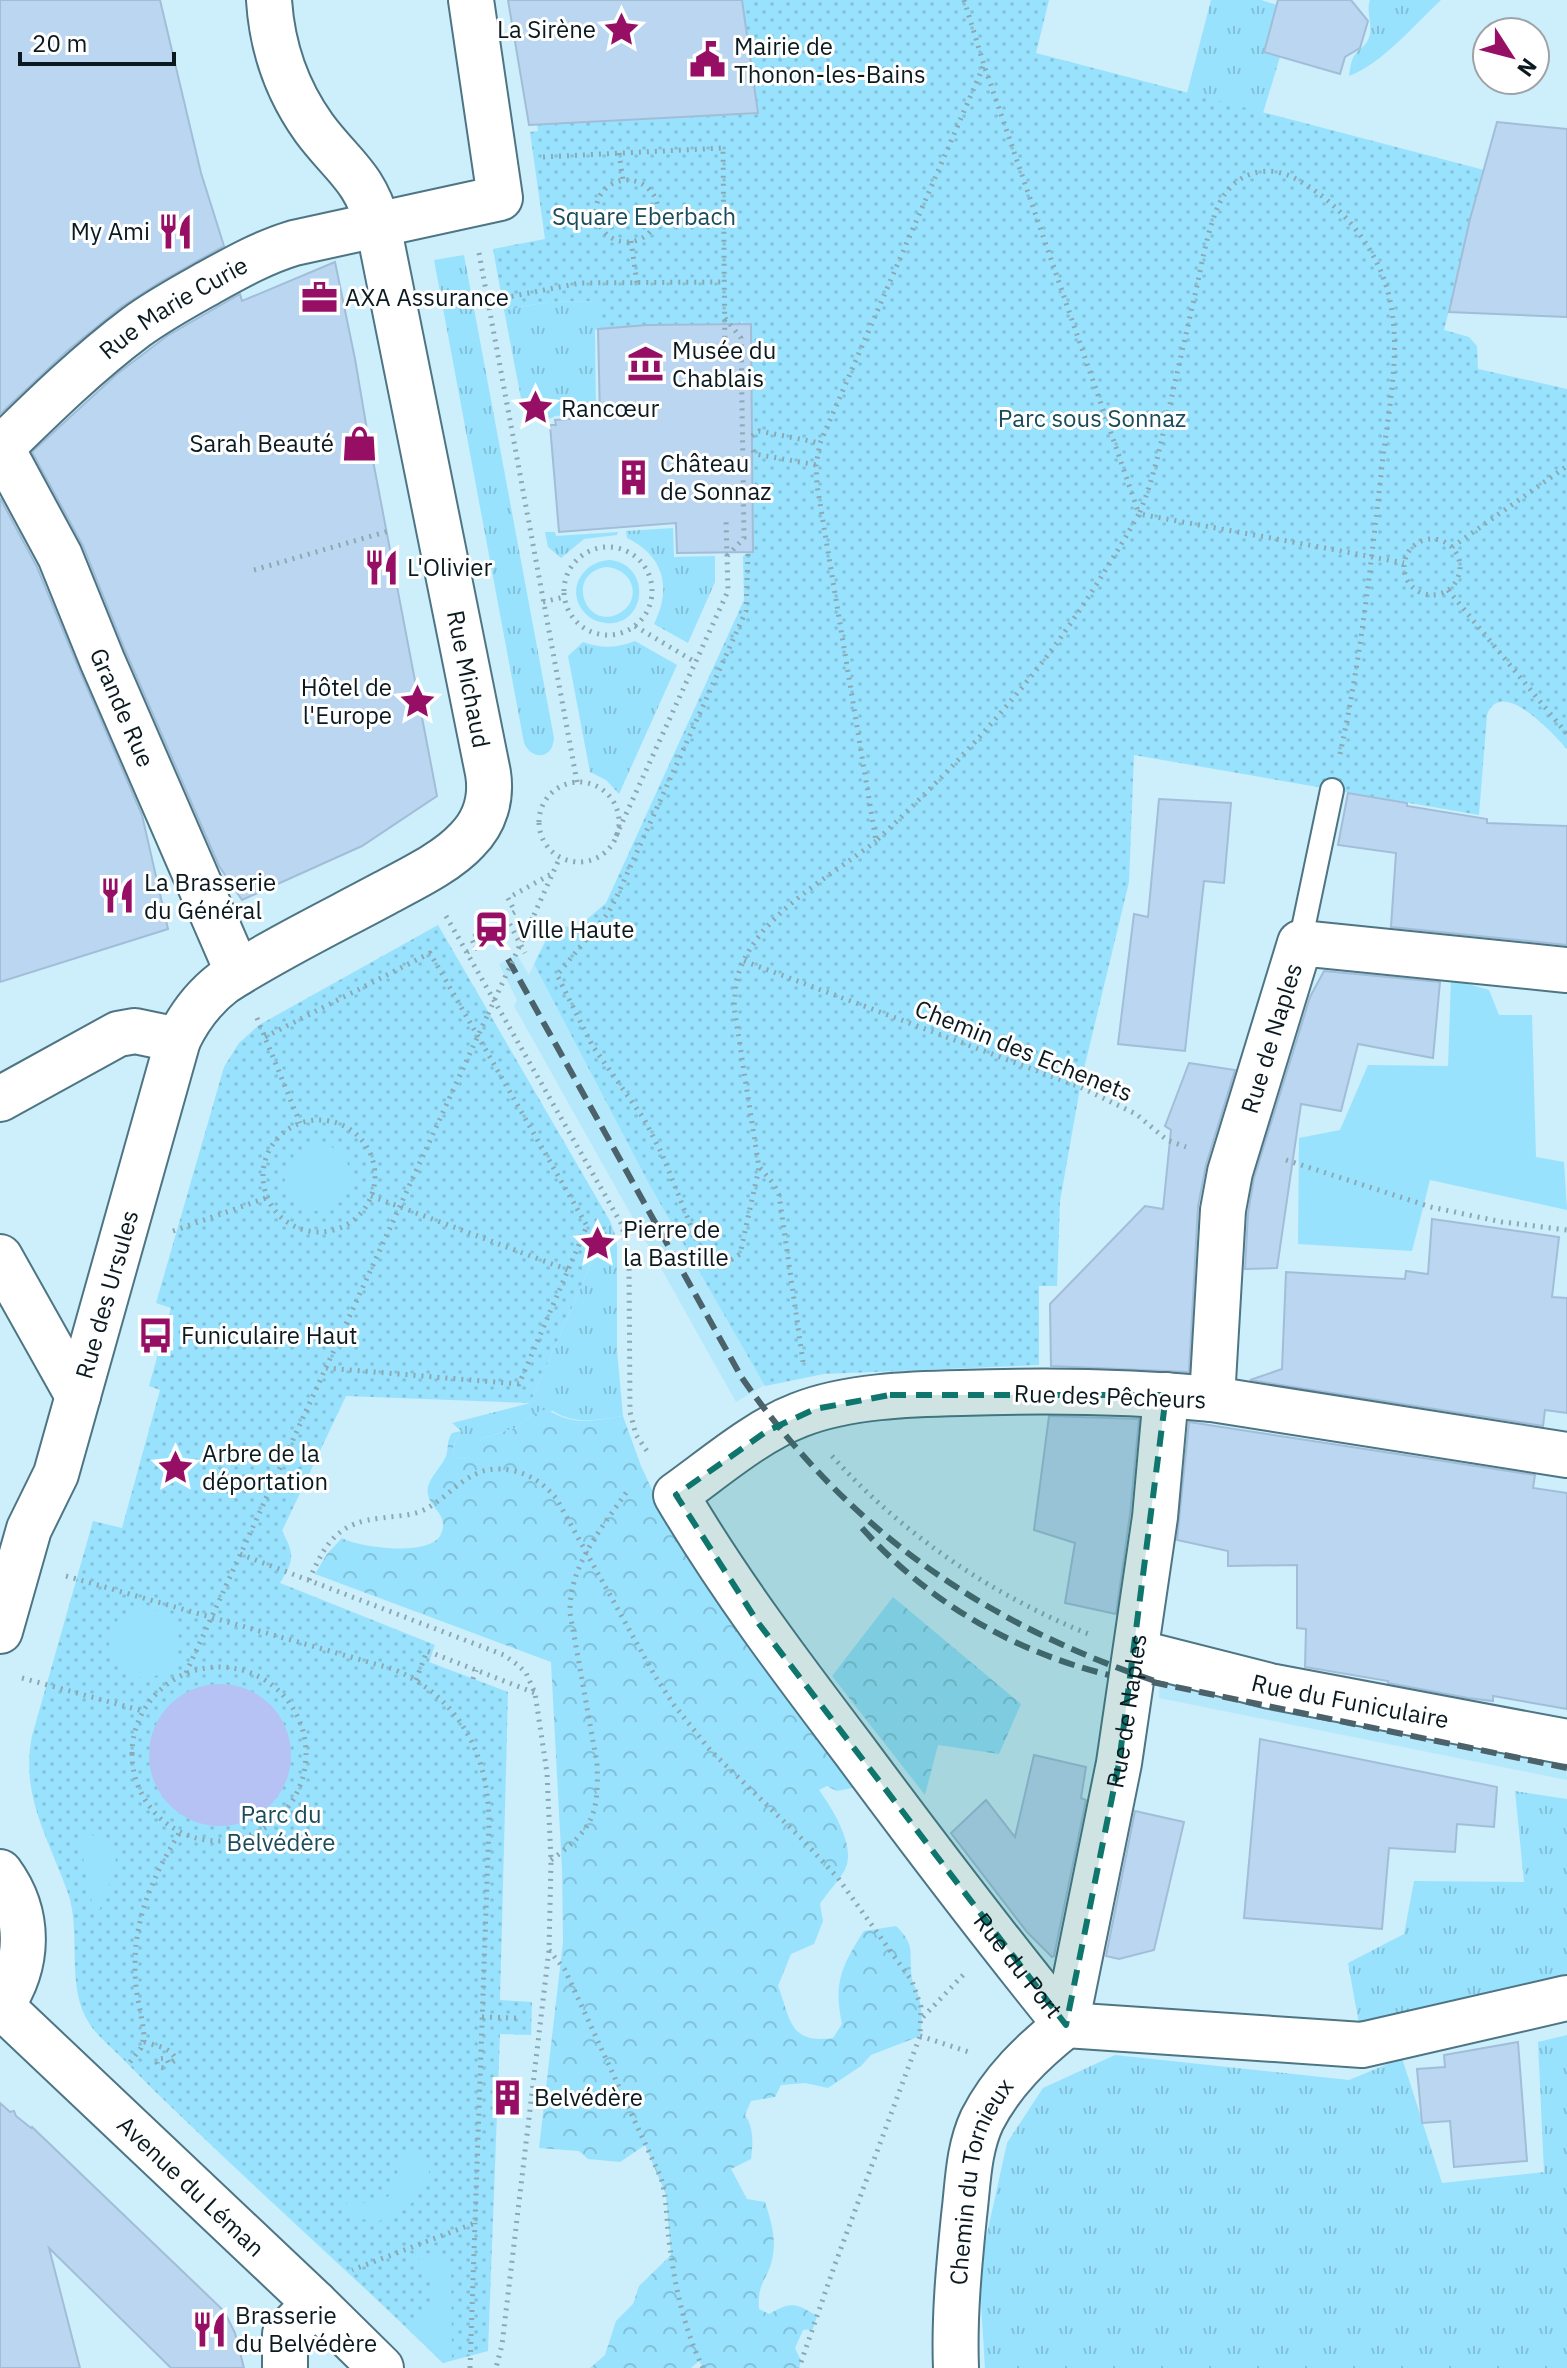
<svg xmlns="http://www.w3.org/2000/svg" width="1567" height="2368" font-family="'IBM Plex Sans',sans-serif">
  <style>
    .built { fill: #b5e8fb }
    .grass { fill: url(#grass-tufts) }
    .forest { fill: url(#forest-crowns) }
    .park { fill: url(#park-dots) }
    .garden { fill: #99e2fd; fill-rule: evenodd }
    .water { fill: #b5c2f3 }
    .building { fill: #bbd6f1; stroke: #a2bdd8; stroke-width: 2 }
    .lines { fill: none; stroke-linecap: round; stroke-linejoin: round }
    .lane-casing { stroke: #4e7583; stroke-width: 26 }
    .street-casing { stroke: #4e7583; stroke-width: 48 }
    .secondary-casing { stroke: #4e7583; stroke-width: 48 }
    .path { stroke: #8ca8b2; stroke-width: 5; stroke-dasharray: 2 6; stroke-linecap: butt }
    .lane { stroke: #fff; stroke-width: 22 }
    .street { stroke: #fff; stroke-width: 44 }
    .secondary { stroke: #fff; stroke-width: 44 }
    .rail { stroke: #4c626a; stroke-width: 6; stroke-dasharray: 16 8; stroke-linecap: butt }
    .path-bridge { stroke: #8ca8b2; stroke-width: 5; stroke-dasharray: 2 6; stroke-linecap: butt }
    .marked { fill: #0f766e; fill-opacity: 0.2; stroke: #0f766e; stroke-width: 6; stroke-dasharray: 16 10; stroke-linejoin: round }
    .labels { text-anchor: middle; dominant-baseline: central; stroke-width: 6; stroke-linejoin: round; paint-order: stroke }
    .poi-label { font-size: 24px; fill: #0a1a20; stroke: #fff; text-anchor: start }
    .park-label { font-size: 24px; fill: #1a4c5c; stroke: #fff }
    .street-label { font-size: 24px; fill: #0a1a20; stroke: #fff }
  </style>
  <defs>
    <pattern id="grass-tufts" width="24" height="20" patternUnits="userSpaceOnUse" patternTransform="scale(2)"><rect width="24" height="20" fill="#99e2fd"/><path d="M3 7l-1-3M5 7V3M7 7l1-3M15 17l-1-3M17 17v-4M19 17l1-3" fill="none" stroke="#82c1d9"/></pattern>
    <pattern id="forest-crowns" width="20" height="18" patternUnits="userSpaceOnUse" patternTransform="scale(2)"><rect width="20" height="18" fill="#99e2fd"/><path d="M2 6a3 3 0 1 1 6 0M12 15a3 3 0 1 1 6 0" fill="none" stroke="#82c1d9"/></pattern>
    <pattern id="park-dots" width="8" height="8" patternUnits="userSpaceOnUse" patternTransform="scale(2)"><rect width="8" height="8" fill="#99e2fd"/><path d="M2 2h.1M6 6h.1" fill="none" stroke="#82c1d9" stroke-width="1.8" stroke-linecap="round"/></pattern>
  </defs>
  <rect width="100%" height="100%" fill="#cdeefb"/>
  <path class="built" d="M517 955 529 975 534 964 649 1184 765 1385 736 1402 514 1006 517 1000 499 964Z
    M1160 1671 1567 1754V1780L1159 1698Z"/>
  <path class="grass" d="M1211 0H1261L1277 5 1264 52 1280 57 1263 113 1187 93Z
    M1370 0H1441C1415 24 1382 64 1349 76 1350 70 1351 60 1354 56 1360 47 1367 47 1370 34 1372 22 1366 12 1370 0Z
    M464 255 554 738C553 759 532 761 524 743L434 260Z
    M598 301V329L595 330 596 413 555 416C547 421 538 422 528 418L523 409 504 310 548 302Z
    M673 528 674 557 715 556V582L688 643 654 624C672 588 664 556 627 538L626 531Z
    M545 532H555L556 536 618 532 617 535 584 539 561 558 548 547Z
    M635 641 677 665 619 794 606 780 590 772 568 656 583 642C601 649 617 648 635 641Z
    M610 1221 616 1237 617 1247V1350L623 1416C598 1420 575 1425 553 1411L530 1416 518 1427 481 1439 478 1452 464 1459 455 1458 453 1447 461 1431 452 1423 530 1403Z
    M1515 1791 1567 1799V1974L1478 2001 1359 2024 1348 1963 1404 1934 1414 1881 1524 1882Z
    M1567 2035V2368H985L979 2270 1007 2143 1043 2088 1115 2055 1349 2080 1402 2058 1442 2183 1544 2172 1538 2042Z"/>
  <path class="forest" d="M542 1410C552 1411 556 1415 565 1418 584 1424 604 1419 623 1416L641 1466 655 1496 857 1787 837 1791 827 1786 819 1790C832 1808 855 1844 846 1867 843 1876 827 1893 820 1904L823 1921 814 1944 791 1954 778 1986C791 2020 789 2044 833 2038L842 2024C833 1983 842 1965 864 1931L896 1926C917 1946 908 1954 912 1979 913 1983 915 1987 917 1991 922 2006 923 2020 920 2036L871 2055 861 2066 828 2088 805 2083 781 2085 775 2097 751 2101 745 2115C754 2128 753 2144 751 2159L731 2169 747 2199 765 2202C771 2221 777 2239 772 2260 767 2281 757 2282 759 2309L769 2314C791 2301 796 2303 817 2316L813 2329 803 2330 795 2348 801 2361 799 2368H703L699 2361 691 2368H590L605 2355 616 2321 633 2304 639 2286 671 2255 666 2195 645 2145 620 2162 588 2159 579 2151 539 2148 563 1942 562 1869 551 1662 315 1574 327 1554 342 1538C360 1548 432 1557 441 1534 449 1515 431 1509 428 1495 425 1480 441 1469 446 1456 449 1448 446 1442 452 1433L461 1431 453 1447 455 1458 464 1459 477 1452 481 1439 518 1427 530 1416Z
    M893 1597 1021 1704 999 1754 938 1745 925 1795 832 1676Z"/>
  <path class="park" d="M742 0H1049L1036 53 1484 170 1444 330 1469 337 1477 346 1478 369 1567 389V749C1553 733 1501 676 1487 715L1479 815 1134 755 1129 882 1082 1077 1060 1201 1057 1286H1039V1365L824 1374 765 1386 649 1184 534 964 553 926 578 927 606 903 744 600 743 556 751 550 753 545 751 335 748 327 741 321V335L711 324 647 325 598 329V301L548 302 504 310 493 249 545 239 530 132 538 131 537 124 758 114Z
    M438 925 610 1221 530 1403 346 1396 282 1531C295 1555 294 1560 280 1583L435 1645 429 1662 508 1692 500 2000 532 2002 531 2035 500 2034 488 2351 443 2363C359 2281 271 2203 187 2122 165 2101 143 2080 122 2058 111 2047 97 2036 89 2023 65 1985 82 1934 68 1893 49 1839 20 1796 32 1736L93 1521 122 1528 160 1390 149 1386 171 1308 156 1303 224 1067 239 1043 259 1025Z"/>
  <path class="garden" d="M610 560C653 565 646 627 606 623 597 622 590 619 584 612 565 590 583 561 610 560ZM606 567C623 568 638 582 631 601 628 607 624 611 618 614 586 630 564 574 606 567Z
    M1451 979 1489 990 1499 1015H1532L1536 1157 1564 1162 1567 1210 1430 1180 1412 1251 1298 1244 1299 1138 1340 1130 1368 1065 1448 1066Z
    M321 1144C368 1152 353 1219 311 1210 271 1201 279 1146 321 1144Z
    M109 1643a35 35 0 1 1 70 0a35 35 0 1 1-70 0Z
    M83 1832H88C101 1841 118 1849 116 1867L99 1911 93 1908 79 1837Z
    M412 2152C462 2153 393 2258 345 2207L348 2201C356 2201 364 2204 373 2203 405 2200 388 2162 412 2152Z
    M434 2252 446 2257 451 2268 452 2360 443 2363 407 2328 411 2322 421 2321C437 2305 438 2277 416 2265L415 2263 423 2255Z"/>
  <path class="water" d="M149 1755a71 71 0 1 1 142 0a71 71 0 1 1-142 0Z"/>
  <path class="building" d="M0 0H160L201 173 224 246 160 282 121 307 67 351 0 414Z
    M508 0H742L758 113 529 125Z
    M1278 0H1351L1368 21 1360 48 1345 57 1340 74 1264 52Z
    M1497 122 1567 129V317L1449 312 1470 219Z
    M335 262 355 359 366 424 437 796 362 846 242 900 219 866 125 650 83 546 32 452 117 374 167 336 240 294 242 301Z
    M751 324 753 552 677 553 676 523 559 532 550 425H556L555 420 600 417 598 329 647 325Z
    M0 498 37 567 79 669 142 815 168 929 0 982Z
    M1348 793 1407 803V806L1487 819V823L1567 826V945L1391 927 1396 853 1338 845Z
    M1159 799 1231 803 1224 883 1204 881 1185 1051 1118 1044 1134 914 1148 917Z
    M1324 971 1440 982 1433 1058 1358 1044 1341 1111 1301 1104 1277 1268 1245 1269 1248 1213 1254 1178 1310 997Z
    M1189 1063 1235 1070 1206 1165 1198 1206 1189 1372 1051 1366 1050 1304 1145 1206 1163 1209 1171 1130 1165 1126Z
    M1432 1219 1559 1237 1552 1297 1567 1298V1413L1545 1410 1543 1426 1250 1380 1282 1369 1286 1272 1405 1279 1406 1271 1428 1274Z
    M1049 1416 1139 1419 1130 1514 1116 1614 1065 1603 1075 1543 1034 1530Z
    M1189 1422 1535 1475 1533 1488 1567 1493V1709L1493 1696V1701L1468 1698 1388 1683V1681L1305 1667 1306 1629 1297 1628V1565L1228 1566V1551L1177 1540Z
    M1260 1739 1497 1787 1494 1827 1457 1824 1455 1852 1389 1848 1382 1929 1244 1918Z
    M1034 1755 1086 1767 1081 1798 1086 1800 1054 1956 1052 1957 1027 1932 951 1833 986 1800 1015 1837Z
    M1135 1811 1184 1822 1154 1950 1119 1959 1106 1956Z
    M1518 2042 1527 2161 1454 2167 1450 2121 1422 2123 1417 2069 1445 2067 1444 2055Z
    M0 2103 10 2112 14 2111 16 2116 31 2128 32 2127 224 2311 235 2333 244 2368H171L49 2248 80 2368H0Z"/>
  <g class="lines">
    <defs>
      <path id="lane" d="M1300 943 1332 790"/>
      <g id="street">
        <path id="s1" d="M0 445 60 556 102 660 238 973"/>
        <path id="s2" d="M2 447C45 405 88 363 136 327 159 310 185 296 210 282 237 267 264 252 294 243L500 198 471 0"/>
        <path d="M0 1099 118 1034 135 1031 178 1040"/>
        <path d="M0 1257 78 1396"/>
        <path id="s3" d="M1212 1399 1223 1210 1230 1172 1300 943 1567 970"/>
        <path id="s4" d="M1567 1455 1212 1399C1128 1391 1045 1390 961 1393 910 1394 847 1396 799 1415 755 1432 714 1468 676 1495 729 1585 791 1667 854 1750 923 1843 993 1935 1066 2025L1362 2045 1567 1998"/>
        <path id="s5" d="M1136 1652 1270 1686 1567 1742"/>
        <path id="s6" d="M1 2006 315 2303 381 2368"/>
        <path id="s7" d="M1066 2025 1119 1763 1155 1517 1166 1395"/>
        <path d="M285 2368V2334L315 2303"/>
        <path id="s8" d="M956 2368C954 2317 959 2266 964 2216 968 2184 968 2150 982 2120 1002 2081 1032 2052 1066 2025"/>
      </g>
      <g id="secondary">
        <path id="s9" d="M0 1631 29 1529 56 1474 178 1040C189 1017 203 998 224 982 275 949 331 922 385 893 411 879 447 862 467 840 485 822 492 798 488 773L378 225C364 175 342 166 314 128 286 89 272 47 269 0"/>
        <path d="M0 1872C31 1914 30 1965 0 2008"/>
      </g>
    </defs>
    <use href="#lane" class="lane-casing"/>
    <use href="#street" class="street-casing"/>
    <use href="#secondary" class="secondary-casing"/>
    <path class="path" d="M964 0 984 65 1139 514C1103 576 1065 637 1019 691 975 745 926 794 876 841L817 485 816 465 820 443 984 65
      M619 153 623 181
      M543 157 723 148 725 358
      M596 211a31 31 0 1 1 62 0a31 31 0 1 1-62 0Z
      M631 241 637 283
      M479 253 577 782
      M488 301 580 283 724 282
      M725 318 741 338 744 538 727 556
      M752 436 759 431 820 443
      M753 450 755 454 816 465
      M1404 567a28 28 0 1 1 56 0a28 28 0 1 1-56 0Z
      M564 591a44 44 0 1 1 88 0a44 44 0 1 1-88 0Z
      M1452 547 1567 466
      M748 554 746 611 617 896 608 913 557 975 592 1045 644 1119 662 1154 700 1249C711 1265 725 1266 740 1254L759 1168 734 1007C735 999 735 991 736 983 750 918 828 879 876 841
      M254 570 392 530
      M1448 590 1567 734
      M543 602 564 597
      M635 626 695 662
      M1340 754C1361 659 1371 563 1382 466 1388 410 1403 347 1388 292 1375 244 1338 201 1294 178 1270 165 1241 171 1225 194 1211 212 1202 262 1197 286 1188 325 1179 365 1170 404 1161 442 1154 479 1139 514 1227 530 1316 546 1404 563
      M539 822a40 40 0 1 1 80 0a40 40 0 1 1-80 0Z
      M616 836 728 591 726 520
      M534 915 560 857
      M446 916 622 1225 629 1263 630 1412 636 1435 649 1454
      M506 917 525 953
      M499 921 515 912 508 898 553 873
      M467 952 476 948 471 938 482 932
      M744 961 1080 1087 1136 1114 1167 1140 1186 1147
      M257 1018 300 1123
      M265 1037 430 953 587 1226 519 1384 326 1368
      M263 1176a56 56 0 1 1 112 0a56 56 0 1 1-112 0Z
      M1286 1160 1431 1207 1502 1222 1567 1230
      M760 1168 773 1183 779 1195 803 1362
      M371 1196 568 1270
      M173 1231 266 1198
      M832 1456C903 1535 993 1596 1091 1635
      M240 1554 504 1655 519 1666 526 1673 535 1693 547 1773 551 1860 549 1950 502 2345 496 2368
      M66 1576 393 1669C459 1697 489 1754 489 1824L475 2223 352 2270
      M309 1580C326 1542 338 1522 382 1518 394 1516 407 1516 419 1512 452 1499 467 1462 510 1470 530 1474 543 1483 556 1498L655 1676 674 1705 710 1750 801 1838 838 1878 912 1981 921 2007 920 2036 834 2267 799 2368
      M132 1754a87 87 0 1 1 174 0a87 87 0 1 1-174 0Z
      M186 1673 488 1014
      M22 1678 143 1711
      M473 1679 476 1670
      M416 1680 427 1651 535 1693
      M551 1860C593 1829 599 1815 597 1763L570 1613C569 1565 602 1528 628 1490
      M549 1950 565 1970 661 2178C668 2202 666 2223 670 2247 675 2288 685 2331 703 2368
      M482 2017 516 2018
      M923 2017 966 1972
      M920 2036 969 2052
      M144 2042C156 2046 171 2047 176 2060L169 2064 166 2058 158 2059 157 2063 159 2067 164 2068
      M130 2062 141 2048 144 2037C143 2020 138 2004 136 1987 130 1927 150 1881 180 1832
      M470 2368 475 2223"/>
    <use href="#lane" class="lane"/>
    <use href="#street" class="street"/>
    <use href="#secondary" class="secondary"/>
    <path class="rail" d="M508 959 742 1378C849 1531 985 1625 1161 1683
      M862 1528C928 1602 1012 1651 1109 1675
      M1152 1682 1567 1768"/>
    <path class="path-bridge" d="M488 1014 534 915"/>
  </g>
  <path class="marked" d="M890 1395H1166L1119 1763 1066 2025 759 1624 676 1495 767 1431 815 1409Z"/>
  <defs>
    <symbol id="sight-bare" viewBox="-9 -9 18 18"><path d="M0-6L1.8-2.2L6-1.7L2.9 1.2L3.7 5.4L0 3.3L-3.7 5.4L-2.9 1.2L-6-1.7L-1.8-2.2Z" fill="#960f65" stroke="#fff" stroke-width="2.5" paint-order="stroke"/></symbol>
    <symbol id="civic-bare" viewBox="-9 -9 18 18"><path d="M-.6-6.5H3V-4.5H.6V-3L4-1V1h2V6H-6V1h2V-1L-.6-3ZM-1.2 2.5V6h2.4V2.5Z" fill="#960f65" stroke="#fff" stroke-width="2.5" paint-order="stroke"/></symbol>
    <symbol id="restaurant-bare" viewBox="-9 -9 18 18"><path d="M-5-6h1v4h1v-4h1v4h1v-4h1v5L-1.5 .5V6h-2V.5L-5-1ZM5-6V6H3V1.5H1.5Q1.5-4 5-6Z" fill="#960f65" stroke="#fff" stroke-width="2.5" paint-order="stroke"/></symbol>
    <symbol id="office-bare" viewBox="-9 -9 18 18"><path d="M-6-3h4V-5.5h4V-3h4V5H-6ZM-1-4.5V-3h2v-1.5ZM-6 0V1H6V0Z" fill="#960f65" stroke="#fff" stroke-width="2.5" paint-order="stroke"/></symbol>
    <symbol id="museum-bare" viewBox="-9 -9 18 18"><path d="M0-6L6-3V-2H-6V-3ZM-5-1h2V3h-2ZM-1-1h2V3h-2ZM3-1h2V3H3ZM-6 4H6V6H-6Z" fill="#960f65" stroke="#fff" stroke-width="2.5" paint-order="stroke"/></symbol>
    <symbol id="shop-bare" viewBox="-9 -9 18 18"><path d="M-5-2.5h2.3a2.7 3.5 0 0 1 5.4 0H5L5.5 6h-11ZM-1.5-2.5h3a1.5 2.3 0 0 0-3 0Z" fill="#960f65" stroke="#fff" stroke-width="2.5" paint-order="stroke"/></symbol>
    <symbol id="building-bare" viewBox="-9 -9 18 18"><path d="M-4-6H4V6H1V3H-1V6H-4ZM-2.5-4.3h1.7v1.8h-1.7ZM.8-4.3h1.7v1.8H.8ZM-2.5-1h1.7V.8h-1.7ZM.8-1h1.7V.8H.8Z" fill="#960f65" stroke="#fff" stroke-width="2.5" paint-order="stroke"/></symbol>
    <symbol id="station-bare" viewBox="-9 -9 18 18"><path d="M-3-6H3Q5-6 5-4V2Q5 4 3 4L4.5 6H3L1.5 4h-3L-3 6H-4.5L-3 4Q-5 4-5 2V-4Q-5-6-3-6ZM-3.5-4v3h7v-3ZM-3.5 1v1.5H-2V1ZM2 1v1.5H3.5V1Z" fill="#960f65" stroke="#fff" stroke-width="2.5" paint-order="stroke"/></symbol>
    <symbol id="bus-bare" viewBox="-9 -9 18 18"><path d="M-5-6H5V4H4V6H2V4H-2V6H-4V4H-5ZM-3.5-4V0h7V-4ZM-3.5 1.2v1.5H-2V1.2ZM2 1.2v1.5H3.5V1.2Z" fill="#960f65" stroke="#fff" stroke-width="2.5" paint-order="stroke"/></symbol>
  </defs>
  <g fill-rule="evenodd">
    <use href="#sight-bare" x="596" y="4" width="51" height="51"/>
    <use href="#civic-bare" x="682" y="34" width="51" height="51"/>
    <use href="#restaurant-bare" x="150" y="206" width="51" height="51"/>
    <use href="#office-bare" x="294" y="272" width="51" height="51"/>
    <use href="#museum-bare" x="620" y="338" width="51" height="51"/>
    <use href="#sight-bare" x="510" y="382" width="51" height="51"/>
    <use href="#shop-bare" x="334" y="418" width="51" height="51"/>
    <use href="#building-bare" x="608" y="452" width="51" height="51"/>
    <use href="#restaurant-bare" x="356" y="542" width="51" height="51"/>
    <use href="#sight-bare" x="392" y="676" width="51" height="51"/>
    <use href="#restaurant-bare" x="92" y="870" width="51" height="51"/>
    <use href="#station-bare" x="466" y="904" width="51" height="51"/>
    <use href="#sight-bare" x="572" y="1218" width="51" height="51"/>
    <use href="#bus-bare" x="130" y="1310" width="51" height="51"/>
    <use href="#sight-bare" x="150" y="1442" width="51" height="51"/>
    <use href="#building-bare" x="482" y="2072" width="51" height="51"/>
    <use href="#restaurant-bare" x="184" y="2304" width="51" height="51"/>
  </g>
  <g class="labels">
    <g class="poi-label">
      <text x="596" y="29" text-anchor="end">La Sirène</text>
      <text x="734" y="46">Mairie de<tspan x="734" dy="28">Thonon-les-Bains</tspan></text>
      <text x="150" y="231" text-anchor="end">My Ami</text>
      <text x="345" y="297">AXA Assurance</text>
      <text x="672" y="350">Musée du<tspan x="672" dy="28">Chablais</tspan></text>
      <text x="561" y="408">Rancœur</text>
      <text x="334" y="443" text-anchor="end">Sarah Beauté</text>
      <text x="660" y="463">Château<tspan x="660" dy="28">de Sonnaz</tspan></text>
      <text x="407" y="567">L'Olivier</text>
      <text x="392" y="687" text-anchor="end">Hôtel de<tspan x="392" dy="28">l'Europe</tspan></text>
      <text x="144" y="882">La Brasserie<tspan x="144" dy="28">du Général</tspan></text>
      <text x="517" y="929">Ville Haute</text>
      <text x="623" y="1229">Pierre de<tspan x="623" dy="28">la Bastille</tspan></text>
      <text x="181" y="1335">Funiculaire Haut</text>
      <text x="202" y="1453">Arbre de la<tspan x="202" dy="28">déportation</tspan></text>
      <text x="534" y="2097">Belvédère</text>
      <text x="235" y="2315">Brasserie<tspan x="235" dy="28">du Belvédère</tspan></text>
    </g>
    <g class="park-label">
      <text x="644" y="216">Square Eberbach</text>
      <text x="1092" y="418">Parc sous Sonnaz</text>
      <text x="281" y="1814">Parc du<tspan x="281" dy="28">Belvédère</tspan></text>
    </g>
    <g class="street-label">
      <text stroke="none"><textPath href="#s2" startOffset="222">Rue Marie Curie</textPath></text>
      <text transform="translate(469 679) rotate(79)">Rue Michaud</text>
      <text stroke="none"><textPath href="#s1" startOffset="290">Grande Rue</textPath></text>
      <text stroke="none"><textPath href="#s3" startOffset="368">Rue de Naples</textPath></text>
      <text transform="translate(1024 1050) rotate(22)">Chemin des Echenets</text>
      <text stroke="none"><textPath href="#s9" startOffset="354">Rue des Ursules</textPath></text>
      <text transform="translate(1110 1396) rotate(2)">Rue des Pêcheurs</text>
      <text stroke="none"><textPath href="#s5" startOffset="220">Rue du Funiculaire</textPath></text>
      <text stroke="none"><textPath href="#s7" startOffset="320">Rue de Naples</textPath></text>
      <text stroke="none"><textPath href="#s4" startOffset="1504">Rue du Port</textPath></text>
      <text stroke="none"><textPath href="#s8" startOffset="190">Chemin du Tornieux</textPath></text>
      <text stroke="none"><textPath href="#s6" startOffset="262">Avenue du Léman</textPath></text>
    </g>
  </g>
  <g transform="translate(1511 56) rotate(126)"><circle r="38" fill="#ffffff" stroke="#9da3a6" stroke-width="2"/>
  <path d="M0-6L14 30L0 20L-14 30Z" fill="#960f65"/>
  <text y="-12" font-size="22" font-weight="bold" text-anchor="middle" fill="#0a1a20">N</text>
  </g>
  <path d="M20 52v12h154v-12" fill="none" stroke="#0a1a20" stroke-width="4"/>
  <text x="32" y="52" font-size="24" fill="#0a1a20" stroke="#ffffff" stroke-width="6" paint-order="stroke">20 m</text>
</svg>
